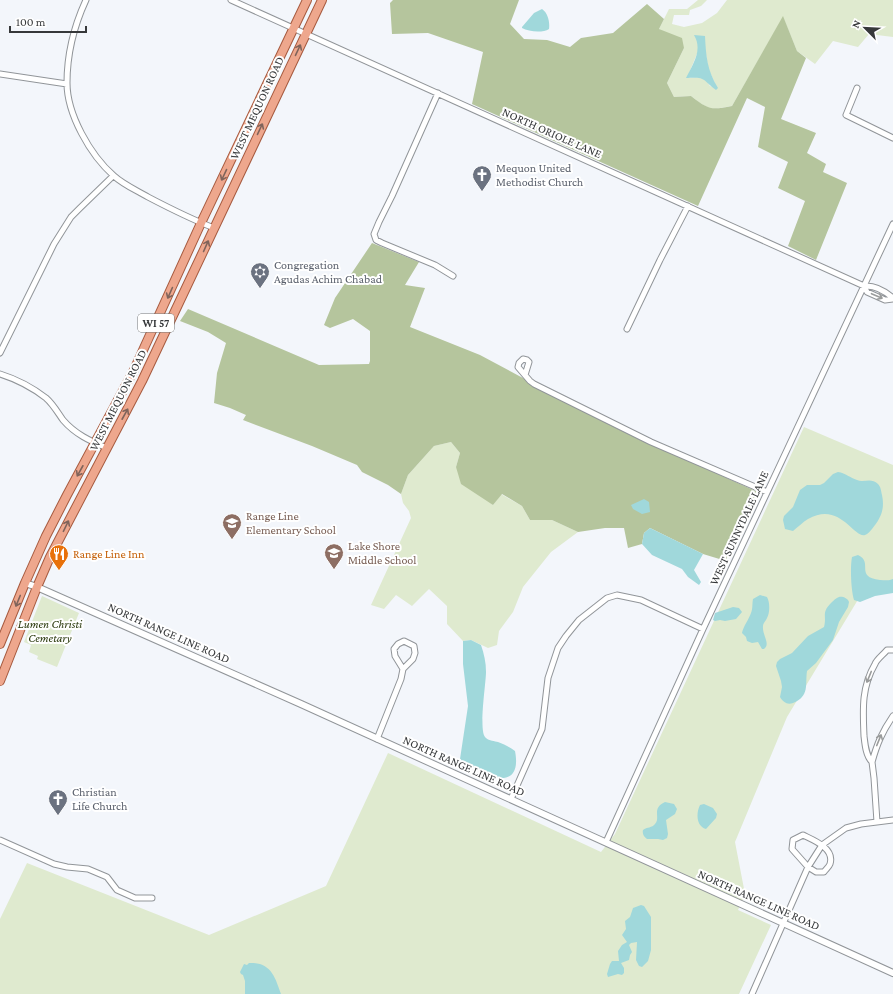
<svg xmlns="http://www.w3.org/2000/svg" width="893" height="994" font-family="'Crimson Pro',serif">
  <style>
    .green { fill: #dfeacf; fill-rule: evenodd }
    .forest { fill: #b5c59d }
    .water { fill: #a0d8db }
    .lines { fill: none; stroke-linecap: round; stroke-linejoin: round }
    .minor-casing { stroke: #919599; stroke-width: 7 }
    .tertiary-casing { stroke: #919599; stroke-width: 8 }
    .primary-casing { stroke: #a65a3f; stroke-width: 10 }
    .minor { stroke: #fff; stroke-width: 5 }
    .tertiary { stroke: #fff; stroke-width: 6 }
    .primary { stroke: #eea78d; stroke-width: 8 }
    .oneway { stroke: #80645b }
    .oneway2 { stroke: #9a9c9c }
    .labels { text-anchor: middle; dominant-baseline: central; stroke-width: 4; stroke-linejoin: round; paint-order: stroke }
    .shield { fill: #fff; stroke: #727475; stroke-width: 1 }
    .shield-label { font-size: 11px; font-weight: bold; fill: #36383a }
    .street-label { font-size: 12px; fill: #36383a; stroke: #fff }
    .worship-label { font-size: 12px; fill: #5b616d; stroke: #fff; text-anchor: start }
    .education-label { font-size: 12px; fill: #785e54; stroke: #fff; text-anchor: start }
    .food-label { font-size: 12px; fill: #c56008; stroke: #fff; text-anchor: start }
    .park-label { font-size: 12px; font-style: italic; fill: #2a390c; stroke: #fff }
  </style>
  <rect width="100%" height="100%" fill="#f3f6fb"/>
  <path class="green" d="M698 0H707L701 6 690 10 689 15H674L672 24 684 27 702 23 717 13 727 0H893V37L869 34 858 47 833 41 815 64 797 51 783 17 732 106C709 110 710 111 691 96L674 97 667 83 684 48 659 29 669 9H687ZM698 41 706 55 708 68 717 88 710 86 705 79 700 77 687 78 699 49Z
    M804 427 893 465V591L859 598 787 717 735 842 745 894 738 910 771 925 739 994H0V919L27 863 209 935 326 886 388 753 601 852 615 834Z
    M451 442 460 453 456 467 493 505 501 494 522 506 530 520H552L578 532 551 552 523 587 513 612 499 631 497 645 488 648 471 640 463 641 447 624V606L429 589 412 606 396 595 384 609 371 605 411 518 409 511 403 503 401 494 408 475 434 446Z
    M42 596 79 613 57 667 37 659 38 656 29 652 31 645 24 642Z"/>
  <path class="forest" d="M393 0H519L510 24 524 39 547 40 570 47 581 38 613 33 647 4 664 19 659 29 682 38 684 48 667 83 674 97 691 96C709 110 711 110 732 106L783 16 797 51 806 58 781 119 816 133 807 153 826 164 823 172 847 183 816 260 788 246 805 201 778 188 788 162 758 147 765 107 747 98 698 206 472 104 483 52 428 33 392 34 390 3Z
    M372 243 419 262 405 285 425 288 410 327 480 355 618 429 760 493 750 516 742 522 727 545 729 550 726 561 703 554 650 528 644 533 642 544 628 548 624 528H605L578 532 552 520H530L522 506 502 494 493 505 461 484 456 467 460 453 451 442 434 446 408 475 401 494 388 485 362 472 357 465 312 446 243 420 246 415 230 408 214 403 217 373 226 343 208 332 180 321 188 309 319 365 369 364 370 361V331L353 319 330 328 324 325 335 298Z"/>
  <path class="water" d="M542 9C548 13 550 22 549 29 543 33 529 32 522 28V27L534 13Z
    M694 35 705 36C706 56 707 70 718 88L716 90C701 79 707 77 686 78 693 64 703 50 694 35Z
    M838 472C846 473 850 478 857 480 864 483 871 477 878 484 881 487 881 491 882 495 885 509 881 518 872 529 870 531 868 534 865 535 853 538 840 501 808 519 803 522 798 527 793 531L785 529 783 520 784 516 793 507 800 490 807 485H820L824 483 833 474Z
    M644 499 649 502 650 512 642 514 633 509 631 505Z
    M650 528 703 554 694 570 701 582 699 585 688 577 682 569 652 555 642 544 644 533Z
    M858 555C874 562 854 577 880 580 885 580 889 581 893 579V593L875 596 860 602 854 600C851 590 850 567 852 557Z
    M760 595 767 597C770 602 770 613 767 618 766 621 763 623 763 626 762 635 771 644 764 649H762L758 642 752 643 747 641 746 637 742 633C743 627 749 619 751 613 753 608 752 604 753 599Z
    M839 597C842 596 848 598 849 602L848 607 839 622 833 640 816 663 807 671C805 685 810 696 793 703 787 705 783 702 780 697L782 687 781 681 776 666 777 662 780 659 792 653 808 636 824 627C827 616 821 613 831 603 834 600 836 598 839 597Z
    M733 607 739 608 742 612 736 619 725 621 720 620 715 621 713 620 715 613Z
    M471 640 481 645C484 654 486 662 486 672 486 684 478 733 486 738 489 741 495 741 498 742 504 744 509 747 515 751 521 782 501 783 479 771 472 768 466 765 460 759L468 706 463 664V641Z
    M665 802 674 804 677 809 675 814 666 820 668 834 667 838 663 840 658 839H647C644 837 642 834 643 830 647 827 652 828 655 824 661 818 651 808 665 802Z
    M704 804 713 808 717 814 716 818 706 829C696 826 696 813 700 805Z
    M641 905 644 906 651 917V950L648 961 642 967 639 966 636 960 637 942 631 943 629 945 632 952 630 955 629 960 621 963 624 968V973L622 975 618 974 608 977 607 974 610 964 612 961H619L618 951 622 945 627 942 622 935 626 929 625 921 630 917 633 908Z
    M249 963C271 962 275 977 281 994H245V981L243 975 241 974 240 972 244 964 247 965Z"/>
  <g class="lines">
    <defs>
      <path id="minor" d="M86 0C74 26 67 54 67 83 67 114 90 155 114 176 124 185 136 190 148 197 169 208 191 219 214 228
        M231 0 864 286C875 285 885 291 893 298
        M0 74 67 84
        M857 88 846 115 893 138
        M438 93 392 196 379 222 374 234 376 240 382 243 435 265 453 276
        M864 286 867 292 885 300 893 299
        M627 329 660 260 688 206
        M0 353 54 244 71 217 80 208 113 176
        M0 374C16 379 33 388 46 398 53 404 58 413 63 420 75 434 90 441 107 448
        M525 375 529 362 527 360 523 359 519 363 518 367 530 381 534 384 651 442 767 492
        M893 650H887C883 655 877 659 875 664 861 688 863 711 864 736 865 745 866 756 872 762 877 744 882 732 893 716
        M377 739 401 679 403 669 413 659 415 653 414 646 404 641 398 644 394 649 395 656 403 669
        M872 762 874 778 877 822
        M511 799 542 729 548 678 558 648 566 636 579 620 607 598 617 595 641 600 703 629
        M803 835C813 840 835 848 830 864 829 867 825 870 824 872H816L808 867 792 849 793 840Z
        M0 840 54 864 67 867 88 869 107 877 117 890 135 898H152
        M606 842 703 629 893 224
        M752 994 808 867 822 845 846 828 861 824 893 820"/>
      <path id="tertiary" d="M25 583 37 587 301 704 893 973"/>
      <path id="primary" d="M0 644 25 583 46 536 67 495 134 370 201 223 307 0
        M0 681 37 587 50 557 142 381 322 0"/>
    </defs>
    <use href="#minor" class="minor-casing"/>
    <use href="#tertiary" class="tertiary-casing"/>
    <use href="#primary" class="primary-casing"/>
    <use href="#minor" class="minor"/>
    <use href="#tertiary" class="tertiary"/>
    <use href="#primary" class="primary"/>
  </g>
  <defs><path id="oneway-shaft" d="M-6 0H5M1.5-3L5.5 0L1.5 3" fill="none" stroke-width="1.6" stroke-linecap="round" stroke-linejoin="round"/></defs>
  <g class="oneway">
    <use href="#oneway-shaft" transform="translate(298 50) rotate(-65)"/>
    <use href="#oneway-shaft" transform="translate(260 129) rotate(-65)"/>
    <use href="#oneway-shaft" transform="translate(224 175) rotate(115)"/>
    <use href="#oneway-shaft" transform="translate(206 246) rotate(-66)"/>
    <use href="#oneway-shaft" transform="translate(170 293) rotate(114)"/>
    <use href="#oneway-shaft" transform="translate(125 414) rotate(-61)"/>
    <use href="#oneway-shaft" transform="translate(80 471) rotate(119)"/>
    <use href="#oneway-shaft" transform="translate(66 526) rotate(-64)"/>
    <use href="#oneway-shaft" transform="translate(18 601) rotate(112)"/>
  </g>
  <g class="oneway2">
    <use href="#oneway-shaft" transform="translate(877 296) rotate(23)"/>
    <use href="#oneway-shaft" transform="translate(869 677) rotate(112)"/>
    <use href="#oneway-shaft" transform="translate(879 740) rotate(-68)"/>
  </g>
  <defs>
    <symbol id="church-pin" viewBox="-11 -11 22 30"><path d="M0 17L-7.5 6A9.5 9.5 0 1 1 7.5 6Z" fill="#6b7280" stroke="#fff"/><path d="M-1.2-6h2.4v3.5h3.3v2.4h-3.3V6h-2.4V-.1h-3.3v-2.4h3.3Z" fill="#fff"/></symbol>
    <symbol id="synagogue-pin" viewBox="-11 -11 22 30"><path d="M0 17L-7.5 6A9.5 9.5 0 1 1 7.5 6Z" fill="#6b7280" stroke="#fff"/><path d="M0-6.5L5.6 3.2H-5.6ZM0 6.5L5.6-3.2H-5.6Z" fill="#fff"/></symbol>
    <symbol id="school-pin" viewBox="-11 -11 22 30"><path d="M0 17L-7.5 6A9.5 9.5 0 1 1 7.5 6Z" fill="#8d6e63" stroke="#fff"/><path d="M0-5L7-2L0 1L-7-2ZM-4 1L0 2.5L4 1V4Q0 6-4 4Z" fill="#fff"/></symbol>
    <symbol id="restaurant-pin" viewBox="-11 -11 22 30"><path d="M0 17L-7.5 6A9.5 9.5 0 1 1 7.5 6Z" fill="#e8710a" stroke="#fff"/><path d="M-5-6h1v4h1v-4h1v4h1v-4h1v5L-1.5 .5V6h-2V.5L-5-1ZM5-6V6H3V1.5H1.5Q1.5-4 5-6Z" fill="#fff"/></symbol>
  </defs>
  <g fill-rule="evenodd">
    <use href="#church-pin" x="471" y="164" width="22" height="30"/>
    <use href="#synagogue-pin" x="249" y="261" width="22" height="30"/>
    <use href="#school-pin" x="221" y="512" width="22" height="30"/>
    <use href="#school-pin" x="323" y="542" width="22" height="30"/>
    <use href="#restaurant-pin" x="48" y="543" width="22" height="30"/>
    <use href="#church-pin" x="47" y="788" width="22" height="30"/>
  </g>
  <g class="labels">
    <rect class="shield" x="138" y="314" width="36" height="18" rx="3"/>
    <g class="shield-label">
      <text x="156" y="323">WI 57</text>
    </g>
    <g class="street-label">
      <text transform="translate(257 108) rotate(-65)">WEST MEQUON ROAD</text>
      <text transform="translate(552 133) rotate(24)">NORTH ORIOLE LANE</text>
      <text transform="translate(118 400) rotate(-63)">WEST MEQUON ROAD</text>
      <text transform="translate(739 528) rotate(-65)">WEST SUNNYDALE LANE</text>
      <text transform="translate(169 633) rotate(24)">NORTH RANGE LINE ROAD</text>
      <text transform="translate(464 766) rotate(24)">NORTH RANGE LINE ROAD</text>
      <text transform="translate(759 900) rotate(24)">NORTH RANGE LINE ROAD</text>
    </g>
    <g class="worship-label">
      <text x="496" y="168">Mequon United<tspan x="496" dy="14">Methodist Church</tspan></text>
      <text x="274" y="265">Congregation<tspan x="274" dy="14">Agudas Achim Chabad</tspan></text>
      <text x="72" y="792">Christian<tspan x="72" dy="14">Life Church</tspan></text>
    </g>
    <g class="education-label">
      <text x="246" y="516">Range Line<tspan x="246" dy="14">Elementary School</tspan></text>
      <text x="348" y="546">Lake Shore<tspan x="348" dy="14">Middle School</tspan></text>
    </g>
    <g class="food-label">
      <text x="73" y="554">Range Line Inn</text>
    </g>
    <g class="park-label">
      <text x="50" y="624">Lumen Christi<tspan x="50" dy="14">Cemetary</tspan></text>
    </g>
  </g>
  <g transform="translate(865 28) rotate(294)" stroke="#ffffff" stroke-width="3" paint-order="stroke">
  <path d="M0-3L7 15L0 10L-7 15Z" fill="#36383a"/>
  <text y="-6" font-size="11" font-weight="bold" text-anchor="middle" fill="#36383a">N</text>
  </g>
  <path d="M10 26v6h76v-6" fill="none" stroke="#36383a" stroke-width="2"/>
  <text x="16" y="26" font-size="12" fill="#36383a" stroke="#ffffff" stroke-width="3" paint-order="stroke">100 m</text>
</svg>
